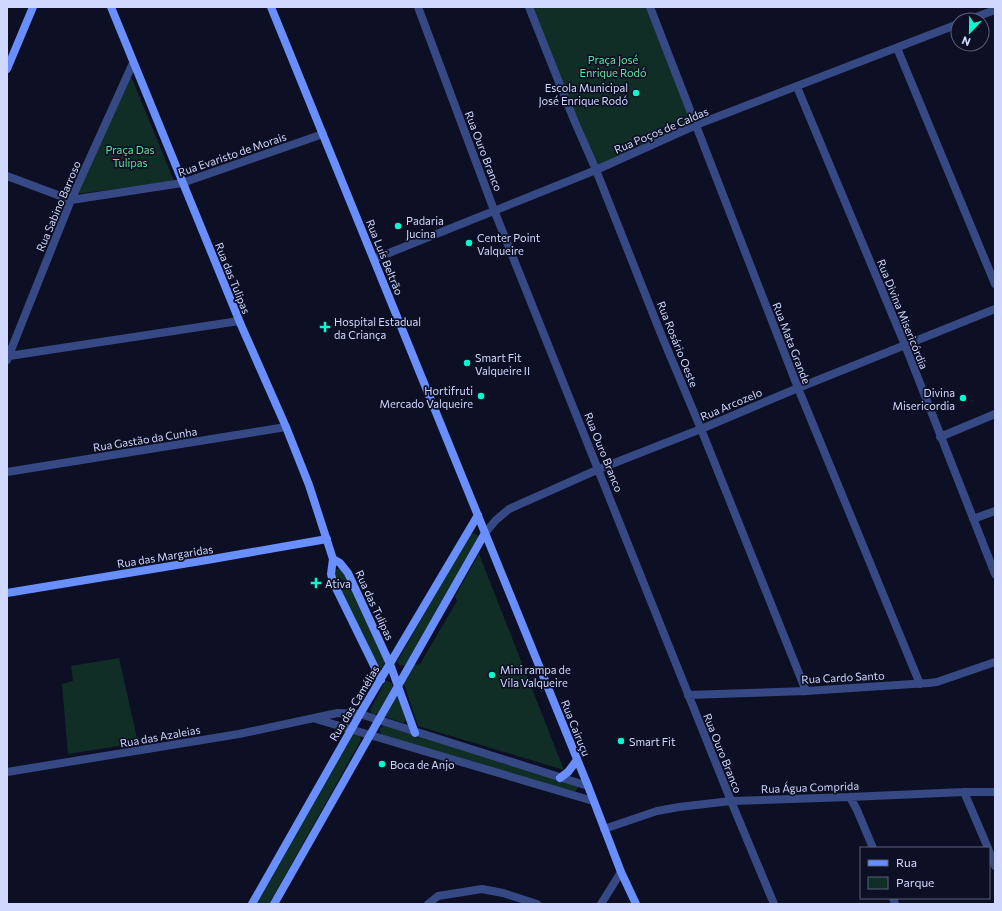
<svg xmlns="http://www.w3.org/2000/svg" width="1002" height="911" font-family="Commissioner,sans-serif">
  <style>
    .green { fill: #102e25 }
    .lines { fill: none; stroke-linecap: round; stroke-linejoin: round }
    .street { stroke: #374985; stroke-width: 8 }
    .secondary { stroke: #688eff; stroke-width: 8 }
    .poi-dot { fill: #00fccf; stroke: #0d1024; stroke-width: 1.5 }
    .labels { text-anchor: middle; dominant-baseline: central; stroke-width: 3.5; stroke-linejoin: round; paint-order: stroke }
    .park-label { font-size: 11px; fill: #59e39a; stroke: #0d1024 }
    .poi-label { font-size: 11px; fill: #d1d8ff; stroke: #0d1024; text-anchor: start }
    .street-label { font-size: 11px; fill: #d1d8ff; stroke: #0d1024 }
  </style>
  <rect width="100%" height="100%" fill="#0d1024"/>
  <path class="green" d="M529 7H649L696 125 596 170Z
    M131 76 174 181 77 194Z
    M473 533 477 535 479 539 406 665 400 666 397 662 469 534Z
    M479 554 564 770 418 726 404 684 414 665 420 664 457 601 455 596Z
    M337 569H341L344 571 385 662 380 671 334 575 335 572Z
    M119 658 138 743 68 754 62 684 73 681 71 666Z
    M387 681 390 682 392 684V688L377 714H372L370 710 385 682Z
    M396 695H398L406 720 404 723 388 718 386 716Z
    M384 725 579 786 575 792 381 735 380 729Z
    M353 734 360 735 361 740 269 904H257Z"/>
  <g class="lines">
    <path class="street" d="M418 7 494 210 731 801 774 904
      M529 7 574 120 596 170 661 334 701 429 806 691
      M650 7 798 388 920 684
      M968 20 995 10
      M897 48 995 284
      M797 87 905 345 995 574
      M7 176 71 200 182 183 323 134
      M374 259 596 170 696 125 958 24
      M9 356 239 321
      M7 360 71 200 133 63
      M940 437 995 414
      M7 472 286 427
      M973 519 995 511
      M485 533 496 520 509 509 599 469 701 429 798 388 995 309
      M688 695 806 691 928 683 937 682 995 662
      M316 719 593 801
      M7 772 239 734 328 715 338 713 360 714 588 786
      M964 792 988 848
      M850 797 857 810 873 848
      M604 829 657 811 679 807 731 801 850 797 964 792H995
      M989 851 995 866
      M893 898 895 904
      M428 904 438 896 482 889 503 893 537 904
      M601 904 621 872"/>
    <path class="secondary" d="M111 7 241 325 286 427 309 485 333 559 331 574 333 582 381 680
      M271 7 588 786 621 872 636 904
      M7 69 33 7
      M333 559 340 563 348 573 390 664 415 733
      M7 593 207 560 327 539
      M560 778 568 772 577 760
      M252 904 360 714 478 515
      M274 904 485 533"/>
  </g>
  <g class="poi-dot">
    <circle cx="636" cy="93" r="4"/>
    <circle cx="398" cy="226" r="4"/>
    <circle cx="469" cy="243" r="4"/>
    <path d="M323 321h4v4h4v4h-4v4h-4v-4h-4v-4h4z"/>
    <circle cx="467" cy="363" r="4"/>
    <circle cx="481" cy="396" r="4"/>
    <circle cx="963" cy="398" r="4"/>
    <path d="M314 577h4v4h4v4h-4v4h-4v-4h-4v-4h4z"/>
    <circle cx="492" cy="675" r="4"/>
    <circle cx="621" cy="741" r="4"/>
    <circle cx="382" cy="764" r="4"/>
  </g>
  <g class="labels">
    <g class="park-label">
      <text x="613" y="59">Praça José<tspan x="613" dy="13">Enrique Rodó</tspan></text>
      <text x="130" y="149">Praça Das<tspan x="130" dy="13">Tulipas</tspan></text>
    </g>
    <g class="poi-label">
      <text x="628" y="87" text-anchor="end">Escola Municipal<tspan x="628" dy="13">José Enrique Rodó</tspan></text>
      <text x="406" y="220">Padaria<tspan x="406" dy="13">Jucina</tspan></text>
      <text x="477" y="237">Center Point<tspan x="477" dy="13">Valqueire</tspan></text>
      <text x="334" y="321">Hospital Estadual<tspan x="334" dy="13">da Criança</tspan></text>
      <text x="475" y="357">Smart Fit<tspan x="475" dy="13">Valqueire II</tspan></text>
      <text x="473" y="390" text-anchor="end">Hortifruti<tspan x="473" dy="13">Mercado Valqueire</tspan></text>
      <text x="955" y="392" text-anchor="end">Divina<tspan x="955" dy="13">Misericordia</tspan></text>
      <text x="325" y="583">Ativa</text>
      <text x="500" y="669">Mini rampa de<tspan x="500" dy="13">Vila Valqueire</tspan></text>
      <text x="629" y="741">Smart Fit</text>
      <text x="390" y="764">Boca de Anjo</text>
    </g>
    <g class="street-label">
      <text transform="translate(661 130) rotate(-23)">Rua Poços de Caldas</text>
      <text transform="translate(484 151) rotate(69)">Rua Ouro Branco</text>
      <text transform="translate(232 154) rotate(-19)">Rua Evaristo de Morais</text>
      <text transform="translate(58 206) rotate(-67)">Rua Sabino Barroso</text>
      <text transform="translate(385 257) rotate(68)">Rua Luís Beltrão</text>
      <text transform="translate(233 278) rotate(68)">Rua das Tulipas</text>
      <text transform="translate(903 314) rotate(68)">Rua Divina Misericórdia</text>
      <text transform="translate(792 343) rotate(69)">Rua Mata Grande</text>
      <text transform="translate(678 344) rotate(68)">Rua Rosário Oeste</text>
      <text transform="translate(731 404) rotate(-23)">Rua Arcozelo</text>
      <text transform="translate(145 439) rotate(-9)">Rua Gastão da Cunha</text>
      <text transform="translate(604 452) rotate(68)">Rua Ouro Branco</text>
      <text transform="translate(165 556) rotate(-9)">Rua das Margaridas</text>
      <text transform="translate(375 605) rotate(65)">Rua das Tulipas</text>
      <text transform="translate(843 677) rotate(-3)">Rua Cardo Santo</text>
      <text transform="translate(354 703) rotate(-59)">Rua das Camélias</text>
      <text transform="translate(576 728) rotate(68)">Rua Cairuçu</text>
      <text transform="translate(160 736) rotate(-10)">Rua das Azaleias</text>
      <text transform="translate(723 753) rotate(68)">Rua Ouro Branco</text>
      <text transform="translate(810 787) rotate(-2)">Rua Água Comprida</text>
    </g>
  </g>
  <rect width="1002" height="911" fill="none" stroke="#d1d8ff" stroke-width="16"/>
  <rect x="860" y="847" width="130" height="52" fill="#0d1024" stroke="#5b607c"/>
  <rect x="868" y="860" width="20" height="6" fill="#688eff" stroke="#5b607c"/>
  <text x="896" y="867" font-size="12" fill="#d1d8ff">Rua</text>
  <rect x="868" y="877" width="20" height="12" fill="#102e25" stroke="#5b607c"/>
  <text x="896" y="887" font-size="12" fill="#d1d8ff">Parque</text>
  <g transform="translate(970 32) rotate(202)"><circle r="19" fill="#0d1024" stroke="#5b607c"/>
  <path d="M0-3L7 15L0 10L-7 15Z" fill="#00fccf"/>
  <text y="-6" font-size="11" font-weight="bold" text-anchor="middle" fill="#d1d8ff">N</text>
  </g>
</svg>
